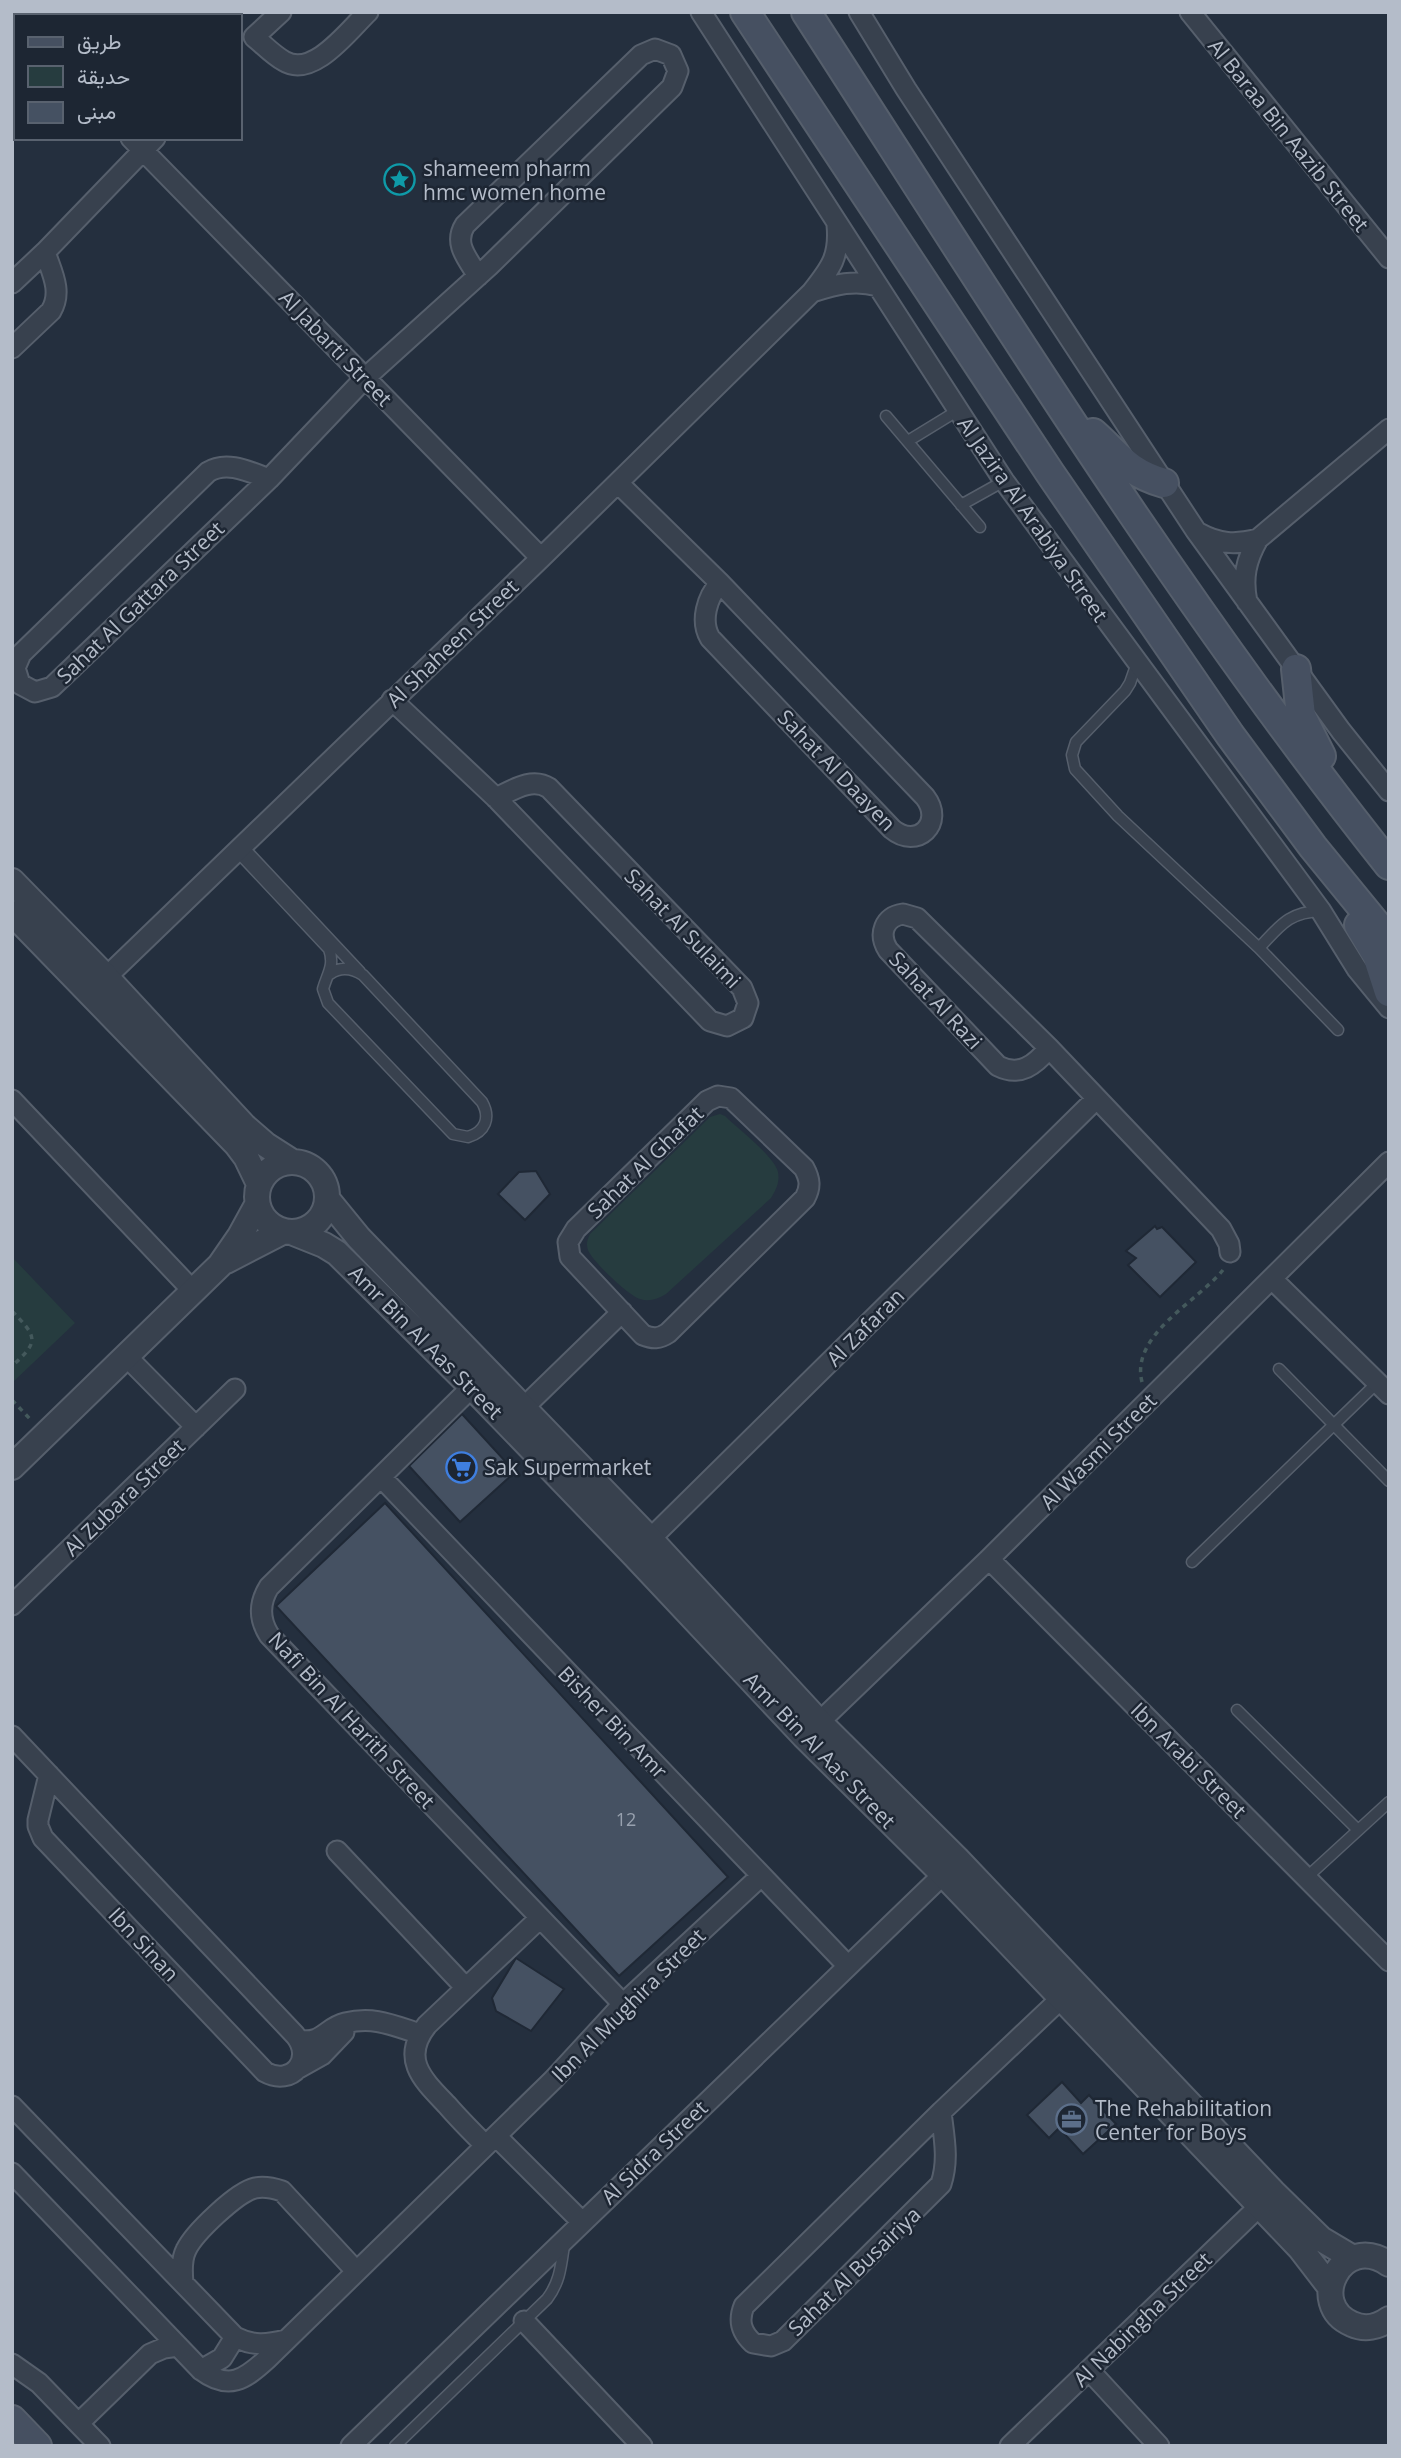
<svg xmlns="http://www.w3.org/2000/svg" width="1401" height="2458" font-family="'Open Sans',Vazirmatn,sans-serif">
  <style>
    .green { fill: #263c3f }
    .building { fill: #455162; stroke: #1f2835; stroke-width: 2 }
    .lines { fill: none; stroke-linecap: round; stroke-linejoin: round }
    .service-casing { stroke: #565f6c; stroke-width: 13 }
    .minor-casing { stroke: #565f6c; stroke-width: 23 }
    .tertiary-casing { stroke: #565f6c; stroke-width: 28 }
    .secondary-casing { stroke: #565f6c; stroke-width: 32 }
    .path { stroke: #44595c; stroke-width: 3.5; stroke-dasharray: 5 5; stroke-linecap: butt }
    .service { stroke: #38414e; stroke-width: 10 }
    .minor { stroke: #38414e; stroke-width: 19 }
    .tertiary { stroke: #38414e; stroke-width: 24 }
    .secondary { stroke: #465061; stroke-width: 28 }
    .labels { text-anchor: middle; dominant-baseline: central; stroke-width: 5; stroke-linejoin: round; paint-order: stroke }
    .number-label { font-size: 18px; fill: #98a1af }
    .street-label { font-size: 21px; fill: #b4bcc9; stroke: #1d2633 }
    .poi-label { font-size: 21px; fill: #b4bcc9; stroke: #1d2633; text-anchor: start }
  </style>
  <rect width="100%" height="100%" fill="#242f3e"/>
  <path class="green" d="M720 1114 725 1116C738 1129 774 1156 778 1172 780 1182 776 1190 771 1198L666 1294C658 1299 649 1302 640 1299 629 1296 592 1261 588 1250 586 1244 587 1240 590 1234L710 1117Z
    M12 1257 75 1323 12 1383Z"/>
  <path class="building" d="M536 1171 550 1194 525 1220 498 1194 519 1172Z
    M1155 1226 1157 1229 1162 1227 1196 1262 1160 1297 1128 1265 1136 1258 1126 1251Z
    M462 1414 515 1472 460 1522 409 1466Z
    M385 1503 728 1877 619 1976 276 1606Z
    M516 1958 564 1989 531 2031 496 2011 492 1998Z
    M1062 2082 1081 2103 1089 2095 1116 2124 1083 2154 1059 2128 1049 2138 1027 2115Z"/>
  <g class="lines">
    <defs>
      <path id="service" d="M886 416 980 527
        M908 441 957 411
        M961 505 1004 481
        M1137 663 1130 683 1125 691 1076 742 1072 755 1075 769 1118 816 1259 948 1338 1030
        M242 846 360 972
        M237 851 329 949C335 966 327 974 323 989L328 1003 453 1134 468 1137C485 1132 491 1118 482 1102L363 975C352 968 341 966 330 974
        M1259 948C1280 926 1288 912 1321 911
        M1279 1369 1389 1481
        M1192 1562 1378 1382
        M1237 1710 1358 1830
        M1306 1878 1389 1802
        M395 2446 547 2299C560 2282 561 2266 564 2245"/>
      <path id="minor" d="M281 12 254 37C264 45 273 55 284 61 313 79 349 30 368 12
        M701 12 1004 481 1321 911 1357 969 1389 1008
        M859 12 906 89 1196 531 1341 731 1389 791
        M1190 12 1389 258
        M12 16 16 20
        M131 138 541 558
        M45 252 155 138
        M12 283 45 252C51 271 63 291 51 311L12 348
        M812 292C835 285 854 279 878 286
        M269 479C250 472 227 460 208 472L21 654 15 668 20 684 35 692 52 687 269 479 365 378 489 266 672 87 678 71 671 55 655 49 641 55 465 225C453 244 468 259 478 276
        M618 483 720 583
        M1199 533C1219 544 1235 545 1258 539
        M720 583 925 797C945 823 917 850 892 829L710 638C700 621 707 597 720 583Z
        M1247 602C1242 578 1246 560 1258 539L1389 429
        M392 700 496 798 710 1021 727 1026 743 1018 748 1003 742 988 549 788C532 777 513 790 496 798
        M903 914 917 918 1049 1048C1035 1065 1020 1077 998 1066L888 950C878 934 884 917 903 914Z
        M96 987 541 558 812 292C831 268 840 256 837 225
        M1049 1048 1221 1229 1229 1244 1230 1252
        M718 1096 731 1098 804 1168C810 1179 811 1187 805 1198L668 1333C659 1339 653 1339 643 1335L570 1257 568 1242 576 1229 707 1101Z
        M12 1100 193 1291
        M1272 1279 1389 1394
        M127 1357 196 1427
        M481 1378 269 1587C259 1603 259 1619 269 1635L623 2004
        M513 1418 622 1312
        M381 1477 847 1965
        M641 1548 1096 1099
        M989 1559 1389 1961
        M12 1605 235 1389
        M810 1731 989 1559 1389 1162
        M12 1736 295 2035C315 2059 292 2087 265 2072L43 1838 38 1826V1820L49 1775
        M337 1851 466 1988
        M300 2040C321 2045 327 2027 345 2023 374 2016 392 2025 420 2034
        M297 2069 322 2055 344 2032
        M12 2106 235 2337C253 2346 266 2345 286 2340
        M941 2112C944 2137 949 2160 941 2184L783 2341 771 2346 753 2343C741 2332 738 2321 744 2306Z
        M941 2112 1070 1990
        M496 2136 582 2222
        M485 2145C472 2132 459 2119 447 2105 423 2080 400 2059 427 2025L540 1918
        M12 2173 201 2370C229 2391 245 2379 267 2359L553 2080 623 2004 761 1876
        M183 2283C182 2272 181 2260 186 2250 194 2233 237 2192 255 2188 265 2186 273 2188 282 2191L356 2271
        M524 2321 642 2446
        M12 2364 39 2383 100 2446
        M201 2370 222 2358 235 2337
        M1089 2370 1159 2446
        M79 2423 150 2354 164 2348 178 2346
        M351 2446 952 1866
        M1010 2446 1268 2198"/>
      <path id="tertiary" d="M12 881 106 977 244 1126 266 1145 291 1161
        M12 913 237 1145 246 1157 259 1184
        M257 1197a35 35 0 1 1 70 0a35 35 0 1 1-70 0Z
        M328 1200 359 1238 650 1539 819 1722 957 1859 1273 2192 1321 2239 1353 2258
        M294 1233 324 1245 337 1253 472 1387 634 1555 804 1736 944 1875 1300 2248 1330 2287
        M226 1261 284 1231
        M12 1467 220 1265 240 1236 257 1205
        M1389 2264C1341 2231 1306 2305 1352 2324 1365 2330 1378 2327 1389 2319"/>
      <path id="secondary" d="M745 12 1050 473 1230 735 1313 847 1389 940
        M806 12C993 301 1174 595 1389 865
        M1093 433C1120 457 1127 472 1164 483
        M1296 669 1301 716 1321 756
        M1359 925 1377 955 1389 992
        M12 2420 37 2446"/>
    </defs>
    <use href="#service" class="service-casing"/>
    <use href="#minor" class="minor-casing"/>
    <use href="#tertiary" class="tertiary-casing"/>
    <use href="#secondary" class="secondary-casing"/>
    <path class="path" d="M12 1311C37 1337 40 1341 12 1366
      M1142 1382C1130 1335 1197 1302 1223 1270
      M12 1400 30 1419"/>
    <use href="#service" class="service"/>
    <use href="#minor" class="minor"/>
    <use href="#tertiary" class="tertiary"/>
    <use href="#secondary" class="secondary"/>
  </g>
  <defs>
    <symbol id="sight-ring" viewBox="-11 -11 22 22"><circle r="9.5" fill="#1d2633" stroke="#0f9aa8" stroke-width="1.5"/><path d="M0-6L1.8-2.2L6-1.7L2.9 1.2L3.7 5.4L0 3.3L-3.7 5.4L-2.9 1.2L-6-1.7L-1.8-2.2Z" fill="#0f9aa8"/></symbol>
    <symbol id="supermarket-ring" viewBox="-11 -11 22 22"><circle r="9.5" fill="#1d2633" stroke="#3f7fe0" stroke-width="1.5"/><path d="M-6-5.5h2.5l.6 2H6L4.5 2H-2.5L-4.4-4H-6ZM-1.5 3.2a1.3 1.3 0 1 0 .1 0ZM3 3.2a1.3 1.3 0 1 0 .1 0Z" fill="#3f7fe0"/></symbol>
    <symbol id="office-ring" viewBox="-11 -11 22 22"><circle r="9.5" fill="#1d2633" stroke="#5c6f8a" stroke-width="1.5"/><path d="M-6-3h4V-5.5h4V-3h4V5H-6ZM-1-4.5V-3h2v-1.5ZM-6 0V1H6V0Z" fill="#5c6f8a"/></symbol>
  </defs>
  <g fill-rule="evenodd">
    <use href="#sight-ring" x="382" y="162" width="35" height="35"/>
    <use href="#supermarket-ring" x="444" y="1450" width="35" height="35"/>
    <use href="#office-ring" x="1054" y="2102" width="35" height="35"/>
  </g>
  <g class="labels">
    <g class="number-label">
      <text x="626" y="1819">12</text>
    </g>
    <g class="street-label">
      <text transform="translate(1289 135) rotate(51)">Al Baraa Bin Aazib Street</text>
      <text transform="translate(336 348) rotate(46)">Al Jabarti Street</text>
      <text transform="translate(1033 519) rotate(55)">Al Jazira Al Arabiya Street</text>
      <text transform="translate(140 602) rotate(-44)">Sahat Al Gattara Street</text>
      <text transform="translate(452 643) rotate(-44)">Al Shaheen Street</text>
      <text transform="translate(837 770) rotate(46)">Sahat Al Daayen</text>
      <text transform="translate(683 928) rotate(46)">Sahat Al Sulaimi</text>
      <text transform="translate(936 1000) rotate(47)">Sahat Al Razi</text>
      <text transform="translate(645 1162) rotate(-44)">Sahat Al Ghafat</text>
      <text transform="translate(865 1327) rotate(-45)">Al Zafaran</text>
      <text transform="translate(426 1342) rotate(45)">Amr Bin Al Aas Street</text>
      <text transform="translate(1098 1451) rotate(-45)">Al Wasmi Street</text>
      <text transform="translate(124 1497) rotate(-44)">Al Zubara Street</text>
      <text transform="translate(352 1720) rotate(47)">Nafi Bin Al Harith Street</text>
      <text transform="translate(613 1722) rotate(46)">Bisher Bin Amr</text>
      <text transform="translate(820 1750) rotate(46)">Amr Bin Al Aas Street</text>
      <text transform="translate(1189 1760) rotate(45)">Ibn Arabi Street</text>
      <text transform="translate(144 1944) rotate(47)">Ibn Sinan</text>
      <text transform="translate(628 2005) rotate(-45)">Ibn Al Mughira Street</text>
      <text transform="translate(654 2152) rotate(-44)">Al Sidra Street</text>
      <text transform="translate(854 2271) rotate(-44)">Sahat Al Busairiya</text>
      <text transform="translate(1142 2319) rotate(-44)">Al Nabingha Street</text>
    </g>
    <g class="poi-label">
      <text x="423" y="168">shameem pharm<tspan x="423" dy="24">hmc women home</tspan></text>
      <text x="484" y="1467">Sak Supermarket</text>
      <text x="1095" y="2108">The Rehabilitation<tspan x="1095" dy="24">Center for Boys</tspan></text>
    </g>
  </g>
  <rect width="1401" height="2458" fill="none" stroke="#b4bcc9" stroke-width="28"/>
  <rect x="14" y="14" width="228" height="126" fill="#1d2633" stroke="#59626f" stroke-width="2"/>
  <rect x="28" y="37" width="35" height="10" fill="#465061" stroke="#59626f" stroke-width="2"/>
  <text x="77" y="49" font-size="21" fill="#b4bcc9">طريق</text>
  <rect x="28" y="66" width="35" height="21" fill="#263c3f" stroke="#59626f" stroke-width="2"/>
  <text x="77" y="84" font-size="21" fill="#b4bcc9">حديقة</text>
  <rect x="28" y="102" width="35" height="21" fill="#455162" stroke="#59626f" stroke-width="2"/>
  <text x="77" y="119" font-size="21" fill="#b4bcc9">مبنى</text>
</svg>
